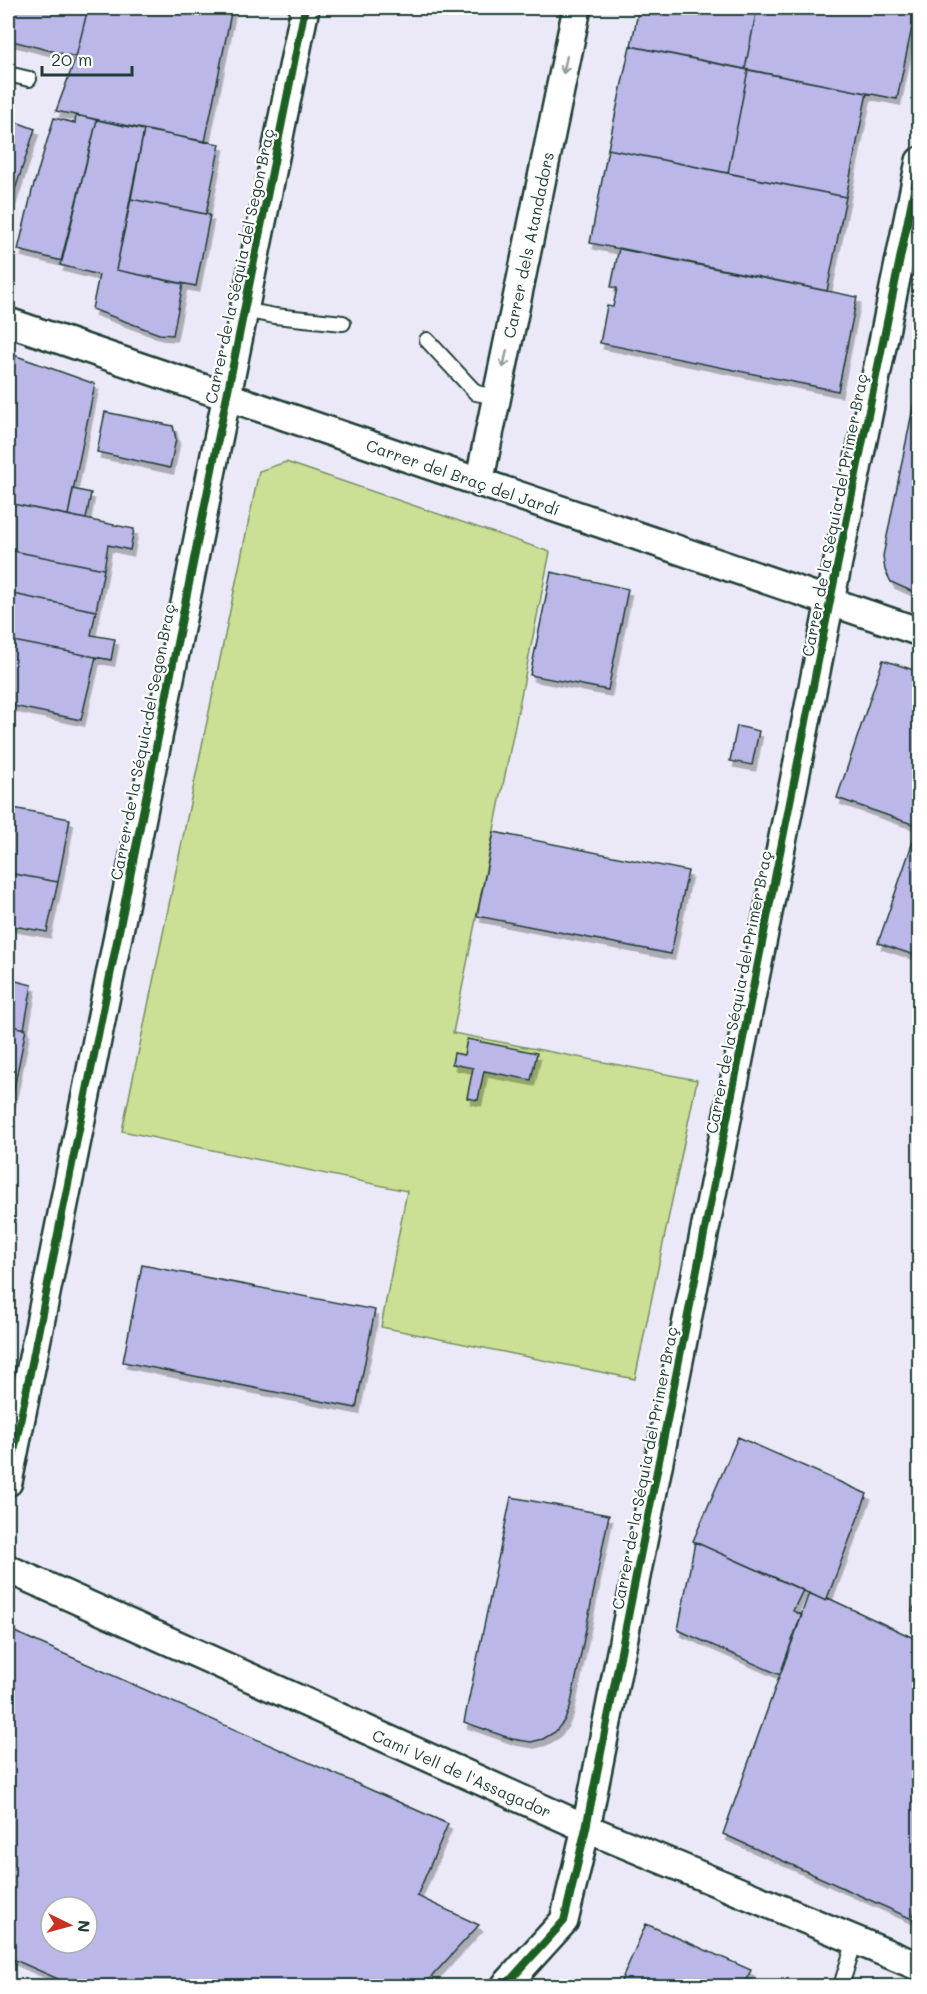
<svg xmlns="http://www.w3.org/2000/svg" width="927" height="1994" font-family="Mali,sans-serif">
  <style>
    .built { fill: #ebe9f8; fill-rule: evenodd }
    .green { fill: #cbe095; stroke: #758e64; stroke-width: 1.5 }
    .building { fill: #bcb7e9; stroke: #1f3d34; stroke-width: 1.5; fill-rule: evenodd; filter: url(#shadow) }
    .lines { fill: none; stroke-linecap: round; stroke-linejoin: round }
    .service-casing { stroke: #1f3d34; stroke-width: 18 }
    .minor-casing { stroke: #1f3d34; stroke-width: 32 }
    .service { stroke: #fff; stroke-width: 14 }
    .minor { stroke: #fff; stroke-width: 27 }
    .cycleway-casing { stroke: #fff; stroke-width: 11 }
    .cycleway { stroke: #1b5e20; stroke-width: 8 }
    .oneway { stroke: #8f9e9a }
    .labels { text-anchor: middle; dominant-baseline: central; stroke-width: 4.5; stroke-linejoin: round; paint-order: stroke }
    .street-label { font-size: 16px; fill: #1f3d34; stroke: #fff }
  </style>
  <defs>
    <filter id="shadow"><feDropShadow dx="3.5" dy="6" stdDeviation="0" flood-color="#0004"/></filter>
  </defs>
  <rect width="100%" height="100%" fill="#fff"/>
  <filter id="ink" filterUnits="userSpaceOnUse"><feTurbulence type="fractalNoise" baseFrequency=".0167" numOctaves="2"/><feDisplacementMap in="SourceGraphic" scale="12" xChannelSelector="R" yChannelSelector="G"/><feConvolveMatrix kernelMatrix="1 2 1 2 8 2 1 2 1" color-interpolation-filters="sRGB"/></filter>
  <g filter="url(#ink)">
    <path class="built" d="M8 8H919V1986H8ZM51 1907H87V1943H51Z"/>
    <path class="green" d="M286 462 550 552 453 1033 697 1080 635 1379 381 1327 407 1191 122 1131 259 471Z"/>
    <path class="building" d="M8 8H88L76 57 8 40Z
      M88 8H232L205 142 56 111 76 57Z
      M639 8H757L745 69 631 46Z
      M757 8H916L897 99 745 69Z
      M630 46 748 70 728 173 608 149Z
      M748 70 867 93 846 197 728 173Z
      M76 115 97 120 62 261 18 250 32 191 54 118 75 123Z
      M8 119 35 129 8 211Z
      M97 120 144 130 116 270 183 284 173 335 159 334 92 309 99 275 60 265Z
      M144 130 220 144 206 214 131 199Z
      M608 149 846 197 827 291 590 243Z
      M131 199 210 215 196 286 116 270Z
      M619 248 857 297 838 391 600 343 607 306 613 307 617 288 611 287Z
      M8 353 95 384 68 515 8 503Z
      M920 373V595L891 582 885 570 883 556Z
      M105 412 173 426 176 439 170 468 97 452Z
      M73 489 91 493 86 519 68 515Z
      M8 503 134 529 130 550 108 545 104 569 8 550Z
      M8 550 104 569 96 611 8 593Z
      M551 572 628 589 608 690 530 675Z
      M8 593 96 611 91 635 115 639 111 660 8 640Z
      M8 640 96 657 81 720 8 705Z
      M883 660 920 672V821L918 826 837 798Z
      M737 726 759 731 752 765 730 761Z
      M8 807 70 819 58 882 8 873Z
      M920 821V957L878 943Z
      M494 832 688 871 671 954 477 916Z
      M8 873 58 882 47 932 8 925Z
      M8 979 32 985 24 1029 8 1025Z
      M8 1025 26 1029 8 1118Z
      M467 1039 537 1053 531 1080 484 1071 478 1100 467 1098 473 1068 452 1064 454 1053 464 1055Z
      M142 1265 375 1310 356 1408 123 1362Z
      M738 1437 867 1494 826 1601 693 1541Z
      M511 1497 609 1515 570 1708 564 1721 555 1732 543 1739 531 1742 512 1739 464 1722Z
      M695 1542 803 1590 793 1611 802 1615 780 1675 678 1630Z
      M809 1593 826 1601 828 1598 920 1641V1898L912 1919 723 1834Z
      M920 1596V1614L912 1611Z
      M8 1629 448 1824 417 1896 479 1925 423 1986H74L8 1957ZM51 1907H87V1943H51Z
      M646 1924 751 1970 743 1986H619Z"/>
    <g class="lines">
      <defs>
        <path id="service" d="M8 74 29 79
          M243 310 275 316 343 323
          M427 340 476 393 497 397
          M841 1986 855 1940"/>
        <path id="minor" d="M8 322 920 632
          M479 483 577 8
          M8 1482 305 8
          M8 1569 586 1828 920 1967
          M505 1986 564 1921 586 1828 830 601 920 161"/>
      </defs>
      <use href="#service" class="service-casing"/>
      <use href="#minor" class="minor-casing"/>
      <use href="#service" class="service"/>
      <use href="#minor" class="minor"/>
      <defs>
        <path id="cycleway" d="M8 1482 305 8
          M505 1986 564 1921 586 1828 830 601 920 161"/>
      </defs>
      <use href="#cycleway" class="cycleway-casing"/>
      <use href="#cycleway" class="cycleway"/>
    </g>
    <defs><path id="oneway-shaft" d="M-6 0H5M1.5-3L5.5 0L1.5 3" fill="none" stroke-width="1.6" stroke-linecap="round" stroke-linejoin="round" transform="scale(1.5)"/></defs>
    <g class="oneway">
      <use href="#oneway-shaft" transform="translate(565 65) rotate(102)"/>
      <use href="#oneway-shaft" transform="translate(505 359) rotate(102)"/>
    </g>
  </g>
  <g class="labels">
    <g class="street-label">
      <text transform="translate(528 245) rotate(-78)">Carrer dels Atandadors</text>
      <text transform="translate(239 266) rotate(-78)">Carrer de la Séquia del Segon Braç</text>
      <text transform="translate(463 477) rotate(19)">Carrer del Braç del Jardí</text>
      <text transform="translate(834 515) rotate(-79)">Carrer de la Séquia del Primer Braç</text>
      <text transform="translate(142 742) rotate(-79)">Carrer de la Séquia del Segon Braç</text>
      <text transform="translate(738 992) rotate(-79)">Carrer de la Séquia del Primer Braç</text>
      <text transform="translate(644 1468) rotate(-79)">Carrer de la Séquia del Primer Braç</text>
      <text transform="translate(462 1773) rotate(24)">Camí Vell de l'Assagador</text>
    </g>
  </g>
  <rect width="927" height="1994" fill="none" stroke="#fff" stroke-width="30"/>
  <rect x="15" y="15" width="897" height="1964" fill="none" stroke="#1f3d34" stroke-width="2" filter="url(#ink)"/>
  <g transform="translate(69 1925) rotate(95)"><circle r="28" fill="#ffffff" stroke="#a5b1ae" stroke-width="1.5"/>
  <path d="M0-4.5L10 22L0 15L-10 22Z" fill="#c8321e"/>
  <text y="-9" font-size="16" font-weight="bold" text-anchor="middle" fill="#1f3d34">N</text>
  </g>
  <path d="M42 66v9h90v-9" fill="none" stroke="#1f3d34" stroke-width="3"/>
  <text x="51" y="66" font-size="18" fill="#1f3d34" stroke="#ffffff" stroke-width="4.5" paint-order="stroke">20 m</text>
</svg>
